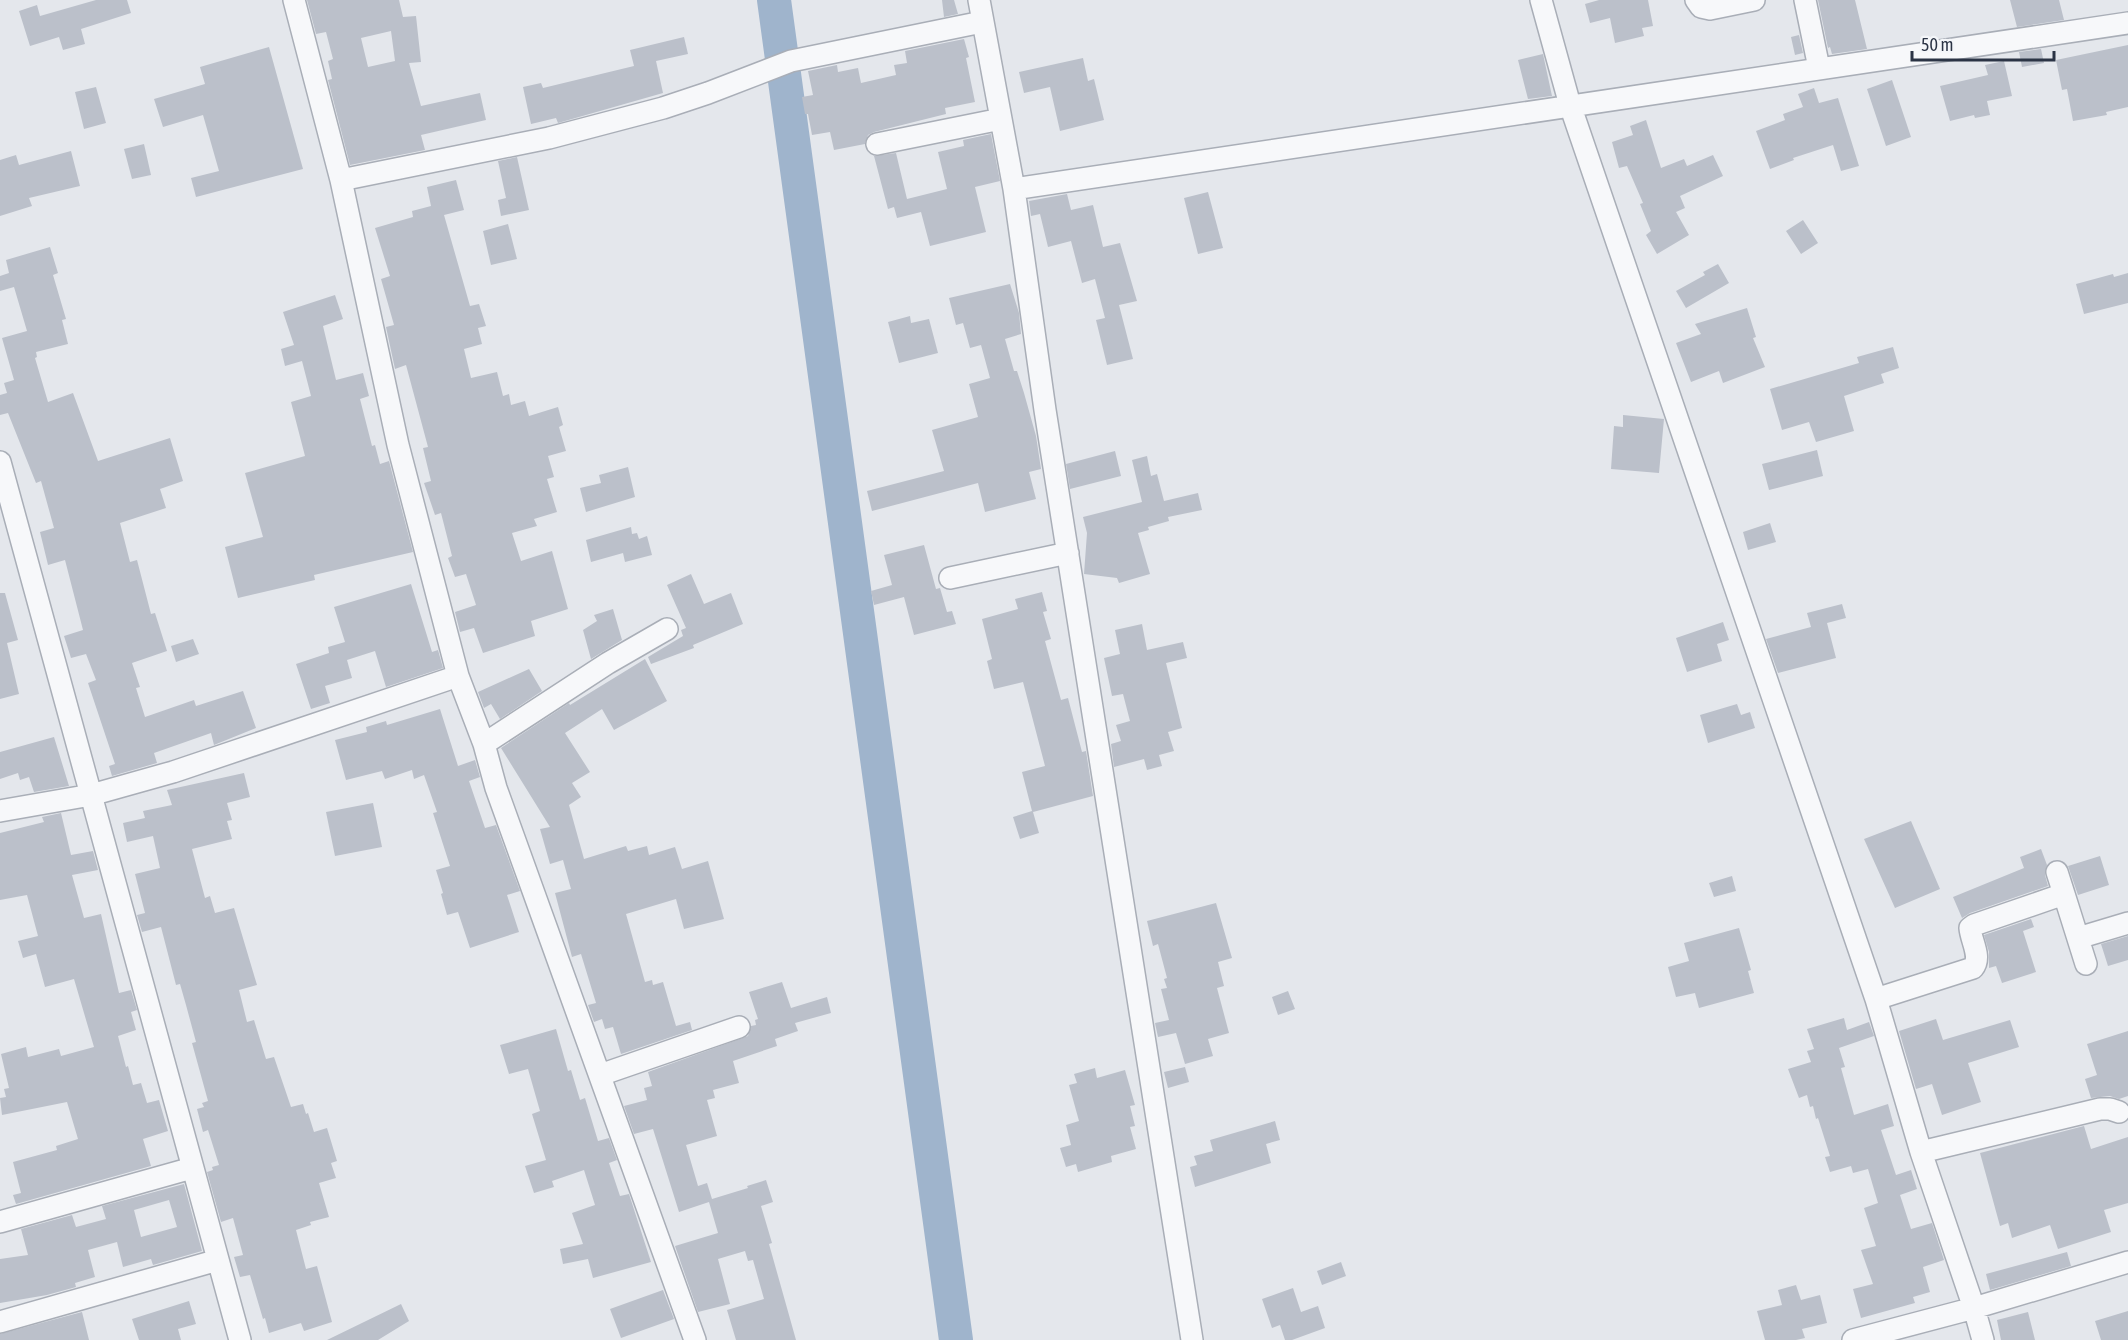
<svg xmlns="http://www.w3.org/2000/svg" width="2128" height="1340" font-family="'Asap Condensed',sans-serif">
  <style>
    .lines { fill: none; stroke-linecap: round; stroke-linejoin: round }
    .river { stroke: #9fb4cc; stroke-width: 34 }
    .building { fill: #bbc0ca; fill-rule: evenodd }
    .minor-casing { stroke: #a9aeb7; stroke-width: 24 }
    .minor { stroke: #f7f8fa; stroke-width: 21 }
  </style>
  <rect width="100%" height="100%" fill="#e4e7ec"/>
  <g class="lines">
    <path class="river" d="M774 0 956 1340"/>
  </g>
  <path class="building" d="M96 0H127L131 13 81 29 85 44 63 50 59 37 30 46 19 11 37 5 40 16Z
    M307 0H399L403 17 416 16 421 62 409 63 421 106 480 93 486 120 421 135 425 150 350 165 328 80 332 79 328 61 333 59 326 32 316 34ZM391 31 395 61 368 67 361 38Z
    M942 0H954L958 14 944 17Z
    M1599 0H1648L1653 26 1642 28 1644 36 1615 43 1610 18 1590 23 1585 4Z
    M1818 0H1855L1867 49 1832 54 1830 47 1828 48Z
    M2010 0H2059L2064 20 2017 27Z
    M1799 35 1803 53 1795 55 1791 37Z
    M684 37 688 54 656 61 663 93 558 123 556 118 531 124 523 87 541 83 543 88 634 66 630 50Z
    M964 39 969 57 966 58 975 102 945 108 946 114 874 132 868 135 865 144 834 150 830 132 812 135 808 114H805L802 97 813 95 808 71 837 65 838 72 858 68 861 83 896 75 894 65 907 63 905 51Z
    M2128 45V107L2106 112 2107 115 2073 121 2067 89 2062 90 2056 60Z
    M269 47 303 169 196 197 191 178 219 171 203 115 163 127 154 99 205 84 200 67Z
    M2041 49 2044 63 2022 67 2019 52Z
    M1543 54 1552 96 1528 99 1518 60Z
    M1083 58 1088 81 1094 79 1104 120 1060 131 1050 87 1024 93 1019 72Z
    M2004 61 2012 96 1987 101 1990 115 1975 118 1974 115 1950 121 1940 86 1988 75 1985 65Z
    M1892 80 1911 137 1886 146 1867 89Z
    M96 87 106 123 84 129 75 92Z
    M1814 88 1819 103 1838 98 1859 166 1841 171 1833 145 1793 158 1794 160 1770 169 1756 131 1785 120 1783 114 1803 107 1798 94Z
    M1646 120 1661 168 1684 159 1687 166 1713 155 1723 176 1680 196 1685 208 1676 212 1689 235 1657 254 1646 235 1651 231 1640 204 1643 203 1627 166 1619 168 1612 142 1633 135 1630 126Z
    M991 134 1000 181 975 187 986 232 930 246 921 212 897 218 894 207 888 209 874 156 896 153 907 199 947 189 938 152 964 146 963 140Z
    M144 144 151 175 132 179 124 149Z
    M71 151 80 186 29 198 32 206 0 216V160L16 155 19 165Z
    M517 157 529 210 501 216 498 200 506 198 498 161Z
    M456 180 464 210 444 215 470 306 479 304 486 326 478 328 482 344 464 349 471 378 497 372 503 396 509 394 511 405 525 401 529 416 558 407 563 425 559 427 566 451 548 456 554 477 547 479 557 512 534 519 537 526 512 533 521 561 552 551 568 609 531 621 535 636 483 653 474 628 460 632 455 612 476 605 466 574 455 577 448 558 452 556 441 513 435 515 424 483 431 481 423 448 428 447 406 365 395 369 386 327 394 325 381 279 390 276 375 228 413 217 412 211 431 206 427 187Z
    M1208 192 1223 248 1198 254 1184 198Z
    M1067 194 1071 210 1093 205 1103 247 1120 243 1137 301 1119 305 1133 359 1107 365 1096 320 1105 318 1095 279 1082 283 1071 241 1048 247 1040 214 1031 216 1029 201Z
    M1803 220 1818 243 1801 254 1786 231Z
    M508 224 517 259 491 265 483 231Z
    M50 247 58 273 53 275 66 319 62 320 68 344 36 352 37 357 35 358 48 402 73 393 98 461 170 438 183 481 160 489 166 508 120 523 130 562 137 560 151 614 155 613 167 651 132 663 140 687 136 688 145 717 194 700 196 706 243 691 256 728 214 745 211 733 154 753 157 763 112 776 109 766 115 764 88 683 96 680 86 654 71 658 64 636 83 630 65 560 48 565 40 532 54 528 41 481 36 483 8 413 0 415V395L7 393 4 383 14 380 2 338 27 331 14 287 0 291V276L9 273 6 260Z
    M1718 264 1729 283 1686 308 1676 291 1705 275 1703 272Z
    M2128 273V303L2084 314 2076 284 2113 274 2114 277Z
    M1010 284 1019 313 1021 334 1005 339 1014 371H1017L1024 393 1036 436 1041 469 1029 472 1036 499 985 512 978 483 872 511 867 491 944 471 932 430 978 417 969 384 990 378 981 345 970 348 963 323 956 325 949 298Z
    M335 295 343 319 323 326 336 380 363 373 369 396 360 399 372 446 375 445 380 464 389 461 413 552 314 575 315 580 238 598 225 547 263 537 245 473 305 456 291 402 311 396 302 361 285 366 281 349 294 345 283 312Z
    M1747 308 1756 337 1753 338 1765 367 1723 383 1719 371 1691 382 1676 343 1701 334 1695 324Z
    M910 316 911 323 929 319 938 353 899 363 888 322Z
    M1893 347 1899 368 1881 374 1884 383 1844 396 1854 431 1816 442 1809 422 1782 430 1770 389 1859 363 1857 357Z
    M1623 415 1664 419 1659 473 1611 469 1614 426 1623 427Z
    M1817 450 1823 476 1769 490 1762 464Z
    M1115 451 1121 476 1070 489 1066 464Z
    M1147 456 1151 476 1157 474 1164 501 1198 493 1202 510 1168 517 1169 521 1148 527 1149 530 1138 533 1150 574 1119 583 1117 578 1084 574 1087 533 1083 517 1142 502 1132 460Z
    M628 467 635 497 586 512 580 488 601 483 599 475Z
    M1770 523 1776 542 1748 550 1743 532Z
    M631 527 632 534 637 533 639 539 647 536 652 555 625 562 623 553 591 562 586 540Z
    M924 545 936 589 940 588 947 612 952 611 956 624 914 635 904 597 874 605 871 591 892 585 884 555Z
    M691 574 704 604 731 593 743 624 693 645 694 648 651 664 648 657 683 636 681 630 686 628 667 585Z
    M411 584 432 652 438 650 443 668 386 687 375 651 347 660 352 678 325 686 330 703 311 709 296 664 329 653 328 647 345 642 334 607Z
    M1042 592 1047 611 1043 612 1051 639 1045 641 1061 700 1068 698 1082 752 1086 751 1093 796 1033 812 1039 833 1020 839 1013 817 1032 811 1022 772 1045 766 1023 682 994 689 987 661 992 659 982 619 1018 609 1015 599Z
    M0 593H5L18 640 7 643 19 694 0 699Z
    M1842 604 1846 618 1827 623 1836 658 1778 673 1766 639 1811 627 1807 613Z
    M613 609 622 640 591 659 583 630 597 621 594 615Z
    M1723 622 1729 640 1717 644 1722 661 1687 672 1676 638Z
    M1142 624 1147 650 1183 642 1187 658 1166 663 1182 728 1168 732 1174 751 1159 755 1162 766 1147 770 1144 759 1114 767 1111 744 1121 741 1116 725 1130 721 1123 694 1112 696 1104 658 1120 654 1115 630Z
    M193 639 199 654 176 662 171 646Z
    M645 659 667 701 614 730 602 709 565 733 590 772 572 783 581 797 569 805 584 859 626 846 628 851 647 846 649 855 675 847 682 869 708 861 724 919 684 929 676 899 626 914 645 982 652 980 653 985 663 982 676 1026 690 1022 692 1030 621 1054 613 1027 605 1029 602 1019 594 1022 588 1005 596 1003 581 954 572 957 555 893 571 889 563 860 550 864 540 829 550 827 501 748 569 703 570 705Z
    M529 669 542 691 500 719 491 704 484 708 478 692Z
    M1737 704 1741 715 1750 712 1755 728 1708 743 1700 715Z
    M440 709 458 766 475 760 480 777 469 781 485 828 496 825 520 891 507 895 519 932 470 948 458 912 447 915 441 894 443 893 436 870 450 866 433 813 437 812 424 775 414 779 412 770 385 779 382 771 346 780 335 740 367 732 366 727 386 721 387 725Z
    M54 737 69 786 34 792 29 777 20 780 18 773 0 779V752Z
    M244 773 250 797 227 803 232 820 227 821 232 839 192 849 205 898 210 896 215 913 234 908 257 985 239 990 247 1022 254 1020 266 1059 274 1057 291 1107 303 1104 306 1114 308 1113 314 1132 327 1128 337 1161 331 1163 336 1178 319 1183 329 1217 310 1222 311 1225 296 1230 306 1269 317 1266 332 1322 304 1331 301 1323 269 1333 265 1318 263 1319 250 1275 240 1277 234 1257 243 1255 233 1218 221 1222 207 1172 213 1170 212 1167 219 1165 208 1130 203 1132 197 1109 204 1107 202 1103 208 1101 192 1043 196 1042 186 1005 180 984 176 985 161 927 142 932 137 915 145 913 135 874 160 868 153 836 127 842 123 823 145 818 143 811 172 805 167 790Z
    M373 803 382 847 335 856 326 812Z
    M61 813 71 855 93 851 98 870 72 875 84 918 101 914 119 993 131 990 137 1010 131 1012 136 1030 118 1036 126 1067 128 1066 133 1085 141 1083 147 1103 159 1100 168 1131 143 1139 151 1166 16 1204 13 1195 21 1193 13 1162 57 1150 56 1146 78 1139 67 1102 2 1115 0 1098 6 1097 4 1089 9 1088 1 1054 26 1047 28 1057 59 1049 61 1056 94 1047 74 979 45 987 36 954 23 958 18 941 38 936 27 895 0 900V833L44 822 42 817Z
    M1911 821 1940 889 1895 908 1864 839Z
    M2041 849 2047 865 2045 875 2048 886 1970 913 1962 918 1953 897 2024 868 2020 857Z
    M2100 856 2109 885 2078 895 2068 866Z
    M1732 876 1736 891 1714 897 1709 883Z
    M1216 903 1232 958 1218 962 1224 986 1217 988 1229 1033 1208 1039 1213 1056 1185 1064 1176 1033 1158 1037 1155 1023 1169 1020 1161 989 1167 988 1164 979 1167 978 1158 944 1153 946 1147 921Z
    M2031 919 2034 927 2023 931 2036 972 2002 983 1996 966 1989 968V952L1984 935Z
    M1739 928 1751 970 1748 971 1754 993 1699 1008 1695 993 1676 997 1668 967 1689 961 1684 943Z
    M2128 936V960L2108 966 2101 944Z
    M782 982 791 1008 827 997 831 1013 795 1023 798 1031 775 1039 777 1046 733 1061 739 1083 713 1090 715 1098 707 1100 717 1136 686 1145 698 1186 707 1183 712 1199 748 1188 747 1186 766 1180 773 1202 761 1206 772 1243 769 1244 796 1340H736L727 1310 764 1299 753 1260 748 1261 745 1251 718 1259 730 1304 698 1312 675 1246 718 1233 709 1202 679 1212 653 1129 634 1134 624 1106 647 1100 644 1088 652 1086 648 1072 748 1036 751 1026 756 1025 755 1020 758 1019 749 992Z
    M1288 991 1295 1009 1278 1015 1272 997Z
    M1844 1018 1847 1030 1869 1022 1874 1036 1839 1048 1845 1067 1841 1068 1854 1115 1888 1104 1894 1126 1881 1130 1896 1175 1911 1170 1917 1189 1900 1195 1911 1229 1932 1223 1944 1260 1923 1267 1930 1292 1913 1297 1915 1303 1861 1318 1853 1289 1873 1284 1861 1250 1876 1246 1864 1208 1878 1203 1868 1169 1853 1173 1851 1166 1830 1172 1825 1157 1830 1156 1818 1118 1816 1119 1813 1106 1810 1107 1807 1095 1799 1098 1788 1069 1811 1062 1807 1051 1814 1049 1807 1029Z
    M1936 1019 1943 1040 2010 1020 2019 1047 1968 1063 1981 1102 1942 1115 1932 1084 1916 1089 1899 1031Z
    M556 1029 568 1071 571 1070 580 1100 585 1098 598 1141 609 1138 617 1160 609 1163 620 1196 629 1194 651 1262 593 1278 588 1259 563 1264 560 1249 583 1244 572 1213 595 1205 584 1170 552 1181 554 1187 534 1193 525 1166 546 1160 532 1114 540 1111 528 1069 509 1074 500 1045Z
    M2128 1031V1096L2119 1099 2110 1096 2091 1098 2085 1079 2097 1075 2087 1044Z
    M1185 1067 1189 1082 1168 1088 1164 1072Z
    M1095 1068 1097 1078 1125 1070 1135 1105 1130 1106 1135 1126 1130 1127 1136 1149 1111 1156 1112 1162 1078 1172 1076 1164 1066 1167 1060 1148 1071 1145 1066 1125 1079 1121 1069 1085 1077 1083 1074 1074Z
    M1275 1121 1280 1140 1266 1144 1271 1163 1195 1187 1190 1167 1197 1165 1194 1156 1213 1151 1210 1140Z
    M2084 1126 2091 1149 2128 1137V1203L2104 1210 2111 1232 2058 1249 2050 1225 2012 1238 2008 1223 2000 1226 1980 1153Z
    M184 1184 202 1251 153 1265 151 1259 123 1267 117 1242 88 1250 95 1277 75 1283 76 1287 47 1295 0 1303V1259L28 1255 21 1229 72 1215 76 1227 106 1219 102 1206ZM169 1200 177 1227 141 1237 134 1210Z
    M2067 1252 2071 1266 1990 1290 1986 1274Z
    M1341 1262 1346 1276 1322 1285 1317 1271Z
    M1796 1285 1801 1300 1820 1295 1827 1323 1802 1329 1805 1338 1796 1340H1765L1757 1311 1782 1305 1778 1290Z
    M1293 1288 1301 1312 1318 1306 1325 1328 1292 1340H1285L1280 1325 1272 1328 1262 1299Z
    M663 1290 674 1319 621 1338 610 1309Z
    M189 1301 196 1324 178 1329 181 1340H139L132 1319Z
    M401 1304 409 1321 378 1340H327Z
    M2128 1311V1340H2101L2095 1321Z
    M82 1312 89 1340H0V1334Z
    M2028 1312 2035 1340H2001L1997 1320Z"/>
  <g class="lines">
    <defs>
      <path id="minor" d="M294 0 341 180 398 445 458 676 484 744 496 788 695 1340
        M979 0 1014 189 1045 410 1192 1340
        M1541 0 1570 105 1876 999 1921 1152 1974 1308 1983 1340
        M1696 0 1701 7 1710 9 1754 0
        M1805 0 1819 68
        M877 144 1001 119
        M341 180 549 138 663 108 708 93 791 61 982 22
        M1014 189 2128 23
        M0 462 240 1340
        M950 578 1068 553
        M484 744 608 663 667 629
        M0 811 91 795 173 772 458 676
        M2057 872 2064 894
        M2078 938 2128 923
        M1876 999 1973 968C1982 957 1971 941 1970 928L1974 925 2064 894 2086 964
        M600 1075 739 1027
        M1921 1152 2100 1109H2110L2119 1112
        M0 1222 192 1168
        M0 1322 218 1260
        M1853 1340 1974 1308 2128 1262"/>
    </defs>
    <use href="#minor" class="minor-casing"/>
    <use href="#minor" class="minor"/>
  </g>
  <path d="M1912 51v9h142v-9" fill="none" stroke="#2b3445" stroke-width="3"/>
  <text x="1921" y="51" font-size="18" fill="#2b3445" stroke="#f4f6f9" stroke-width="4.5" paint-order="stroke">50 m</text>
</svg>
